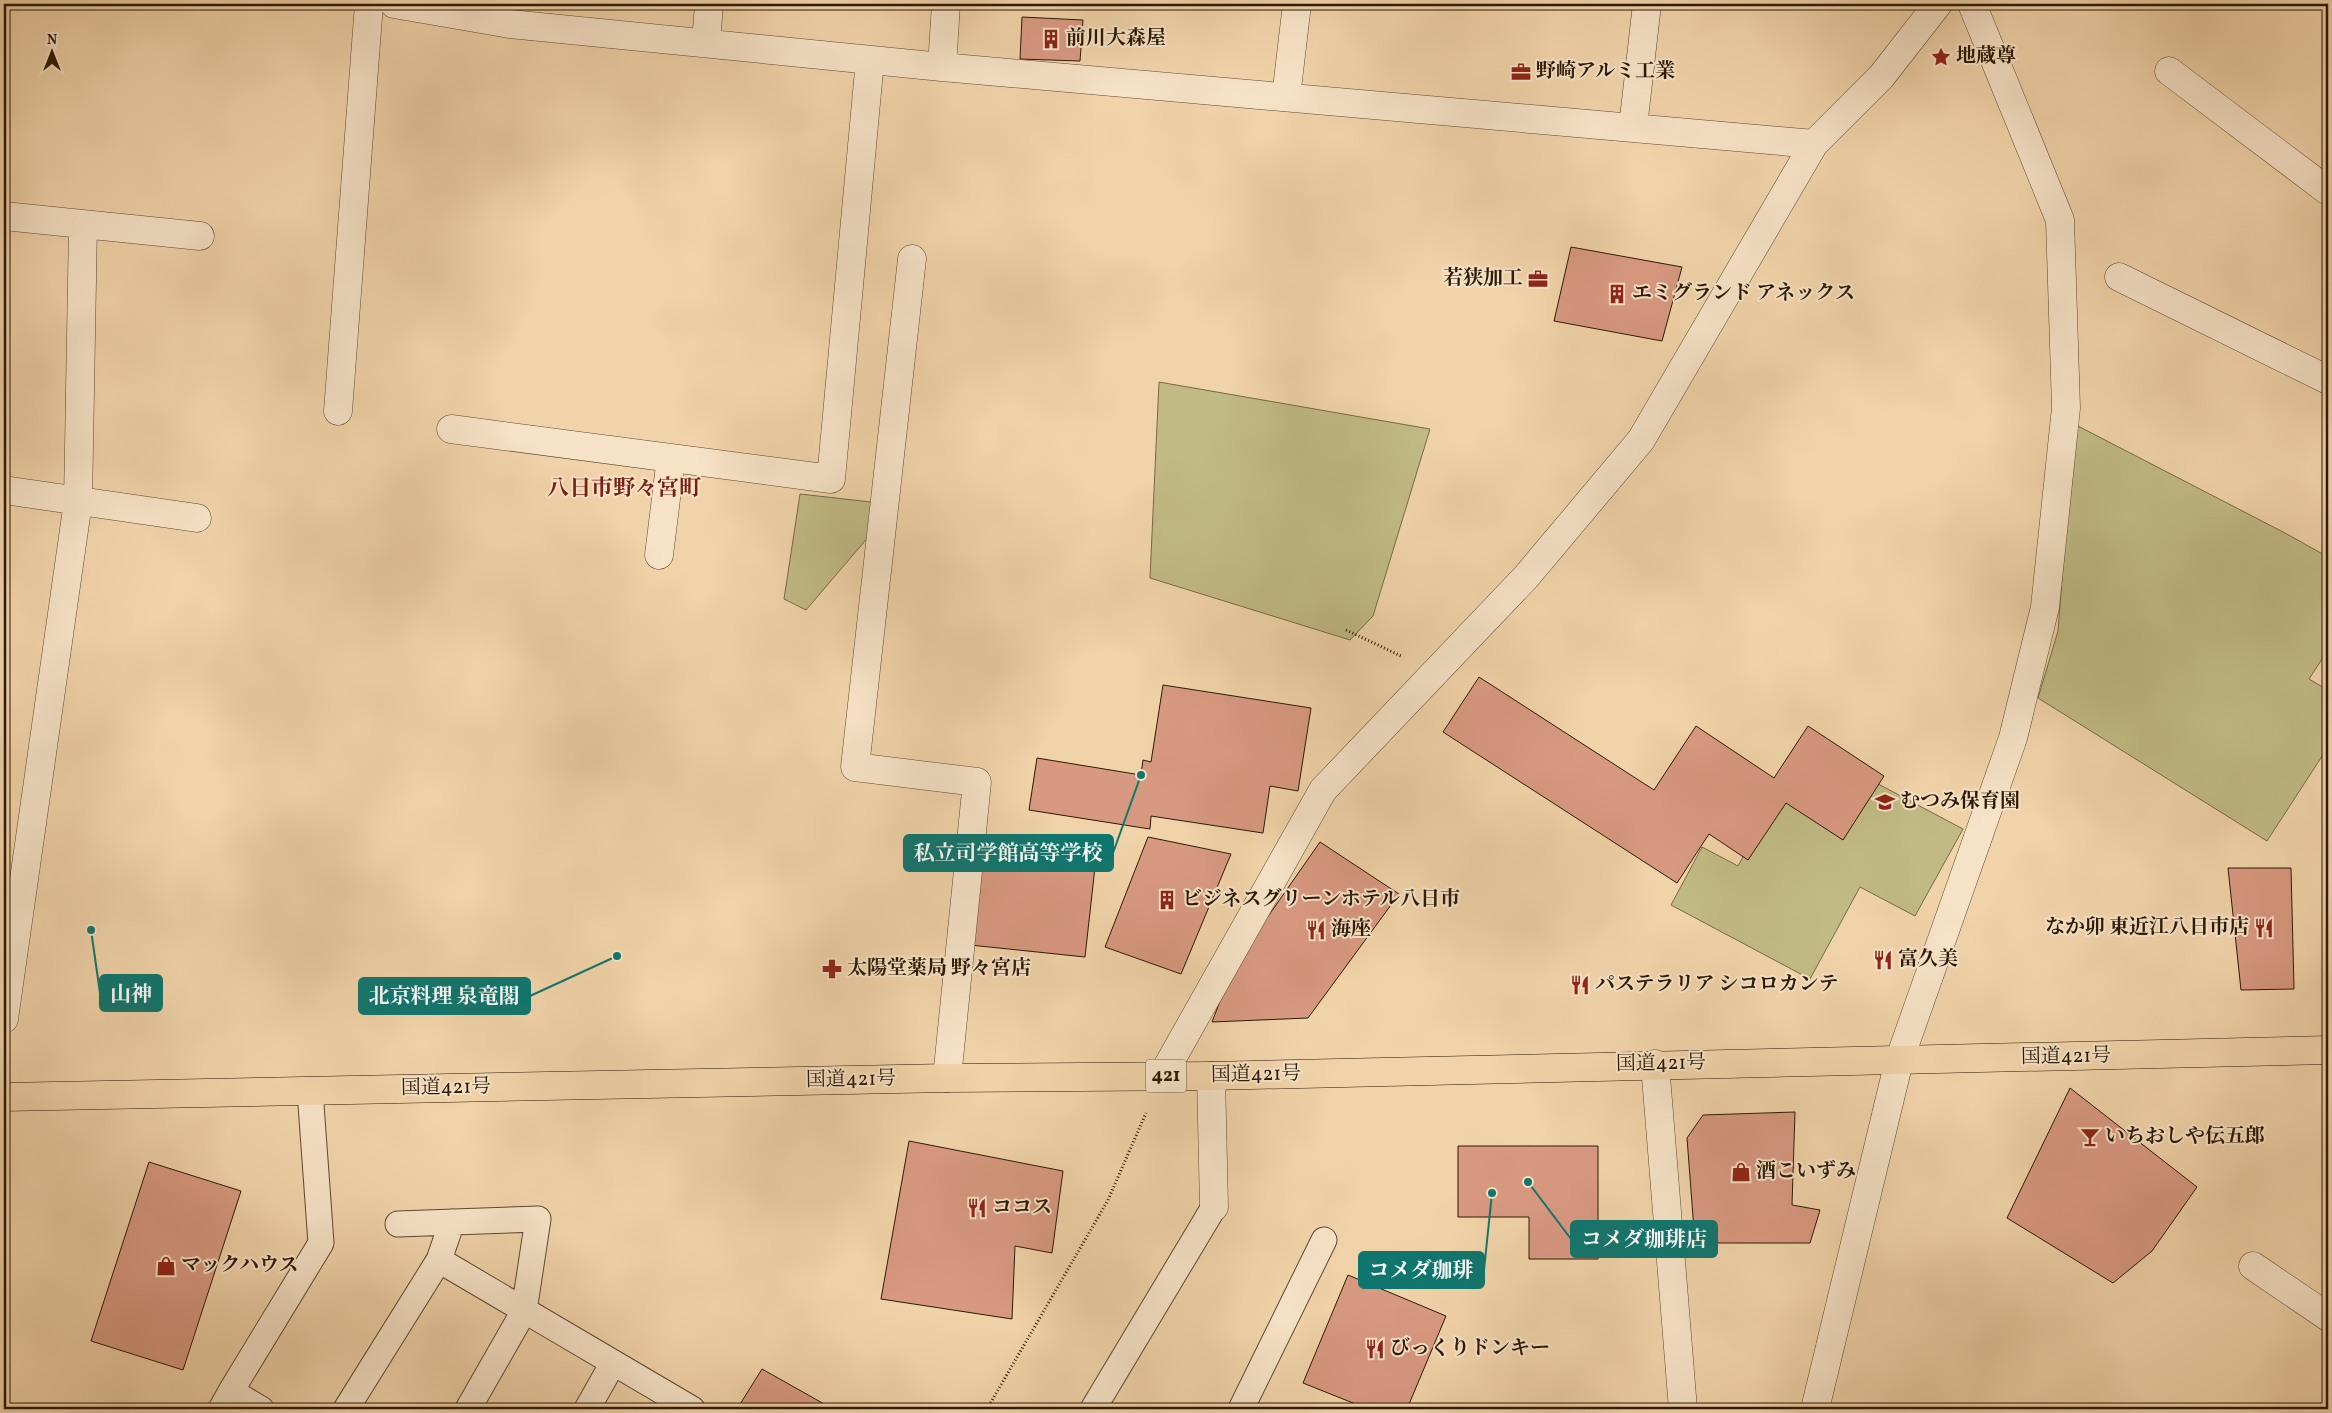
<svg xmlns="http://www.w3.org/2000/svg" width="2332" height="1413" font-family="Vollkorn,'Noto Serif JP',serif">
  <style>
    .green { fill: #c1ba84; stroke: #766a45 }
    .building { fill: #d89981; stroke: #2c1906 }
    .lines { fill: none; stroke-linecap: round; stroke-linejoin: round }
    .service-casing { stroke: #5d482f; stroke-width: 27 }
    .minor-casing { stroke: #5d482f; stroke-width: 29 }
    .tertiary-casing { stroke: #5d482f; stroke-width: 29 }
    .trunk-casing { stroke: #2c1906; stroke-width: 29 }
    .path { stroke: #2c1906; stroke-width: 3; stroke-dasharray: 1 2.5; stroke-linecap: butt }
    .service { stroke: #f6e2c7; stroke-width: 25 }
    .minor { stroke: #f6e2c7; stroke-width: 28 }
    .tertiary { stroke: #f6e2c7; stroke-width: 28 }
    .trunk { stroke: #f1d3a9; stroke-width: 28 }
    .labels { text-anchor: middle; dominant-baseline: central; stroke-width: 4; stroke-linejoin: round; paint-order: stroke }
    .shield { fill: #f6e2c7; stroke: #695540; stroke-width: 1 }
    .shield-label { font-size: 19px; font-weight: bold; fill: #2c1906 }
    .poi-label { font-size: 20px; font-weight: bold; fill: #2c1906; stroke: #f6e2c7; text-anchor: start }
    .street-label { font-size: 20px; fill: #2c1906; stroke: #f6e2c7 }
    .quarter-label { font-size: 22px; font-weight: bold; fill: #7a1f14; stroke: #f6e2c7 }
    .leader { fill: none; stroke: #0f766e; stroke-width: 2 }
    .callout-dot { fill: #0f766e; stroke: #f6e2c7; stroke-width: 2 }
    .callout { fill: #0f766e; stroke: #0f766e; stroke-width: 2 }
    .callout-label { font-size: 21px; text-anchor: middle; font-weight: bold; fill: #fff }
  </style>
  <rect width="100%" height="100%" fill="#f1d3a9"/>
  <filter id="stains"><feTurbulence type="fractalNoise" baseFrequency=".004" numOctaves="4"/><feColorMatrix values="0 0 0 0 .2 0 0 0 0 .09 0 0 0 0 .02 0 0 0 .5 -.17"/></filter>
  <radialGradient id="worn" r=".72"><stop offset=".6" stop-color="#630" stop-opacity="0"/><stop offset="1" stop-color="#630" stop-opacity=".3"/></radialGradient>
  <path class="green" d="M1159 382 1430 429 1373 616 1350 640 1150 578Z
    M2074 424 2285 533 2328 557V650L2309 679 2328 690V747L2267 841 2038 698 2058 631Z
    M800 494 880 503 876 528 806 610 784 599Z
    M1867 778 1963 829 1915 916 1860 887 1810 979 1671 905 1702 847 1738 866 1778 792Z"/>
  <path class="building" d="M1022 17 1083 20 1080 61 1020 59Z
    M1571 247 1682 267 1662 341 1554 321Z
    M1479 677 1654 790 1696 726 1774 778 1808 726 1884 776 1843 840 1786 803 1748 860 1709 834 1677 883 1443 732Z
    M1163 685 1311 708 1298 791 1270 786 1263 833 1151 816 1150 829 1029 810 1037 758 1141 775 1143 760 1151 762Z
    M1148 837 1231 854 1181 974 1105 947Z
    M1320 842 1399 894 1308 1018 1212 1022 1234 965Z
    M979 855 1095 867 1085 957 970 945Z
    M2228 868H2291L2294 989 2241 990Z
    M2070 1088 2197 1187 2152 1251 2113 1283 2007 1218Z
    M1795 1112 1792 1205 1820 1210 1810 1243H1695L1687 1138 1703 1115Z
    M909 1141 1063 1171 1052 1253 1015 1246 1012 1319 881 1299Z
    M1458 1146H1598V1259H1529V1217H1458Z
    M149 1162 241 1191 183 1370 91 1341Z
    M1348 1275 1446 1316 1407 1409H1368L1303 1383Z
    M762 1369 833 1409H737Z"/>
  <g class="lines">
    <defs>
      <path id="service" d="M452 1222 439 1260 692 1409
        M398 1224 538 1219 524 1311 468 1409
        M231 1391 321 1243 310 1091
        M221 1409 231 1391 261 1409
        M346 1409 439 1260
        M587 1409 613 1363
        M1093 1409 1214 1207
        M1241 1409 1324 1240"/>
      <path id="minor" d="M394 4 510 24 942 67 1814 144
        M706 43 709 4
        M942 67 946 4
        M2169 71 2328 191
        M1286 97 1297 4
        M1633 127 1647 4
        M4 216 200 236
        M912 259 855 767 977 782 947 1078
        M2119 277 2328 380
        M338 411 369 4
        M451 429 831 479 870 60
        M4 490 197 518
        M659 555 671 458
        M4 1019 78 502 83 225
        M1162 1076 1323 790 1526 577 1641 440 1814 144 1881 77 1938 4
        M1211 1076 1214 1207
        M2253 1266 2328 1317
        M1815 1409 1899 1061 2013 738 2045 607 2066 408 2060 220 1972 4"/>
      <path id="tertiary" d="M1655 1064 1683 1409"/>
      <path id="trunk" d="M4 1097 947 1078 1211 1076 2328 1050"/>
    </defs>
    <use href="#service" class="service-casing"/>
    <use href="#minor" class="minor-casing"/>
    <use href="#tertiary" class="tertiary-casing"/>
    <use href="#trunk" class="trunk-casing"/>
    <path class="path" d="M1346 630 1401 656
      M987 1409 1108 1200 1146 1113"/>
    <use href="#service" class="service"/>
    <use href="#minor" class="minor"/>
    <use href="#tertiary" class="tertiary"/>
    <use href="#trunk" class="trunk"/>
  </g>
  <defs>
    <symbol id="building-bare" viewBox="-9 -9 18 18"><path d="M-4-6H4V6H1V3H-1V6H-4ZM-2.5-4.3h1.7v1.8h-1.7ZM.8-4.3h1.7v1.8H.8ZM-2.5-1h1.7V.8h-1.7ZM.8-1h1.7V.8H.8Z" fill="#8f2418" stroke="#f6e2c7" stroke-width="2.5" paint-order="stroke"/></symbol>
    <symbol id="sight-bare" viewBox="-9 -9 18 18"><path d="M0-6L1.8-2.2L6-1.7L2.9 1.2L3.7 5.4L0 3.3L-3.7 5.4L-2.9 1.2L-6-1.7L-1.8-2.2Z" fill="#8f2418" stroke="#f6e2c7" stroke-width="2.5" paint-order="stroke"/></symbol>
    <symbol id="office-bare" viewBox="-9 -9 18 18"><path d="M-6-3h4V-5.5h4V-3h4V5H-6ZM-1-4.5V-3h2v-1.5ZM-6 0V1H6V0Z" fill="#8f2418" stroke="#f6e2c7" stroke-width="2.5" paint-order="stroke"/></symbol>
    <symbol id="school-bare" viewBox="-9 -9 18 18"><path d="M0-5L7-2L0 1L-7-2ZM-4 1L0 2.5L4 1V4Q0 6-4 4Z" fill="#8f2418" stroke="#f6e2c7" stroke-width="2.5" paint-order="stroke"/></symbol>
    <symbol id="restaurant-bare" viewBox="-9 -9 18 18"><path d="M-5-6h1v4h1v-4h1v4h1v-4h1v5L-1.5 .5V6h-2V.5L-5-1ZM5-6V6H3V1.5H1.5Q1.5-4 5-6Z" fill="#8f2418" stroke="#f6e2c7" stroke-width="2.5" paint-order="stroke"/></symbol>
    <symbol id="pharmacy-bare" viewBox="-9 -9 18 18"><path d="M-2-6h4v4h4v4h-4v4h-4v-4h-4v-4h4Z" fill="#8f2418" stroke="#f6e2c7" stroke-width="2.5" paint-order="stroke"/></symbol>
    <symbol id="bar-bare" viewBox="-9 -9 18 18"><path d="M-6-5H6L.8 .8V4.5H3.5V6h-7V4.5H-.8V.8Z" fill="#8f2418" stroke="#f6e2c7" stroke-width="2.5" paint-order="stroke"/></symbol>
    <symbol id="shop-bare" viewBox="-9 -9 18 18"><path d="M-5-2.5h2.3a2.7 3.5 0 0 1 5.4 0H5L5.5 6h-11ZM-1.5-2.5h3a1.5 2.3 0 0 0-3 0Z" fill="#8f2418" stroke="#f6e2c7" stroke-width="2.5" paint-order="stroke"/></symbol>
  </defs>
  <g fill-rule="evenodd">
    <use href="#building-bare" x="1037" y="25" width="28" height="28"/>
    <use href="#sight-bare" x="1927" y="43" width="28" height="28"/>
    <use href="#office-bare" x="1507" y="58" width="28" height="28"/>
    <use href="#office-bare" x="1524" y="265" width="28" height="28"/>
    <use href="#building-bare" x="1603" y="280" width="28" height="28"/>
    <use href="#school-bare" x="1871" y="788" width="28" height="28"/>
    <use href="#building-bare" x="1153" y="886" width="28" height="28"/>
    <use href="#restaurant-bare" x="2250" y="914" width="28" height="28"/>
    <use href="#restaurant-bare" x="1302" y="916" width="28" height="28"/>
    <use href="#restaurant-bare" x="1869" y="946" width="28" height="28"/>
    <use href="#pharmacy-bare" x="818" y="955" width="28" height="28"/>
    <use href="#restaurant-bare" x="1566" y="971" width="28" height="28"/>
    <use href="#bar-bare" x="2076" y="1123" width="28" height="28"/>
    <use href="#shop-bare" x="1727" y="1158" width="28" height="28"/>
    <use href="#restaurant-bare" x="963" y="1194" width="28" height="28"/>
    <use href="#shop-bare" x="152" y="1252" width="28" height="28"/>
    <use href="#restaurant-bare" x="1361" y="1335" width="28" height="28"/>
  </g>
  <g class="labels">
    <rect class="shield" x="1146" y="1059.5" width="40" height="33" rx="4"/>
    <g class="shield-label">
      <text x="1166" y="1076">421</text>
    </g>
    <g class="poi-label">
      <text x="1066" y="39">前川大森屋</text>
      <text x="1956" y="57">地蔵尊</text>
      <text x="1536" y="72">野崎アルミ工業</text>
      <text x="1523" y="279" text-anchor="end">若狭加工</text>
      <text x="1632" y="294">エミグランド アネックス</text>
      <text x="1900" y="802">むつみ保育園</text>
      <text x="1182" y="900">ビジネスグリーンホテル八日市</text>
      <text x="2249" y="928" text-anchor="end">なか卯 東近江八日市店</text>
      <text x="1331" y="930">海座</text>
      <text x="1898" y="960">富久美</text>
      <text x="847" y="969">太陽堂薬局 野々宮店</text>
      <text x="1595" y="985">パステラリア シコロカンテ</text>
      <text x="2105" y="1137">いちおしや伝五郎</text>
      <text x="1756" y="1172">酒こいずみ</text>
      <text x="992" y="1208">ココス</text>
      <text x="181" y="1266">マックハウス</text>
      <text x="1390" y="1349">びっくりドンキー</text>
    </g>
    <g class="street-label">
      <text transform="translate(2066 1057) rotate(-1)">国道421号</text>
      <text transform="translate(1661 1064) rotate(-1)">国道421号</text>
      <text transform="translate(1256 1075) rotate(-1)">国道421号</text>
      <text transform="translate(851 1080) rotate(-1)">国道421号</text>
      <text transform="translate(446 1088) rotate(-1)">国道421号</text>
    </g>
    <g class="quarter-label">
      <text x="624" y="489">八日市野々宮町</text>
    </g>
  </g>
  <path class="leader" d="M1141 775L1113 853M91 930L100 993M617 956L530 996M1528 1182L1571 1239M1492 1193L1484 1270"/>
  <g class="callout-dot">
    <circle cx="1141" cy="775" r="5"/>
    <circle cx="91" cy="930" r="5"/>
    <circle cx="617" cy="956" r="5"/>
    <circle cx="1528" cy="1182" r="5"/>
    <circle cx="1492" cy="1193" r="5"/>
  </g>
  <g class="callout">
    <rect x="904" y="835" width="209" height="36" rx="5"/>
    <rect x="100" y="975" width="62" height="36" rx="5"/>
    <rect x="359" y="978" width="171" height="36" rx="5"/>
    <rect x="1571" y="1221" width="146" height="36" rx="5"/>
    <rect x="1359" y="1252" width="125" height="36" rx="5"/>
  </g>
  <g class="callout-label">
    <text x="1008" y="860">私立司学館高等学校</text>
    <text x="131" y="1001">山神</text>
    <text x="444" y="1003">北京料理 泉竜閣</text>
    <text x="1644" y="1246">コメダ珈琲店</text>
    <text x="1421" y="1277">コメダ珈琲</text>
  </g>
  <rect width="2332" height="1413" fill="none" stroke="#f1d3a9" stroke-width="20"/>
  <rect x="5" y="5" width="2322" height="1403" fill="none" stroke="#2c1906" stroke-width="2.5"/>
  <rect x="10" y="10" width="2312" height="1393" fill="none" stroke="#2c1906"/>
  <g transform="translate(52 52)" stroke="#f6e2c7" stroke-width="4" paint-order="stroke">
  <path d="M0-4L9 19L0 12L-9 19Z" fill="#2c1906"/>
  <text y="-8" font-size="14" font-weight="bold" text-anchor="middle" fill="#2c1906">N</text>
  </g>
  <rect width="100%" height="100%" filter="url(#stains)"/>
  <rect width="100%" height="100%" fill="url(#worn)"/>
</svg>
